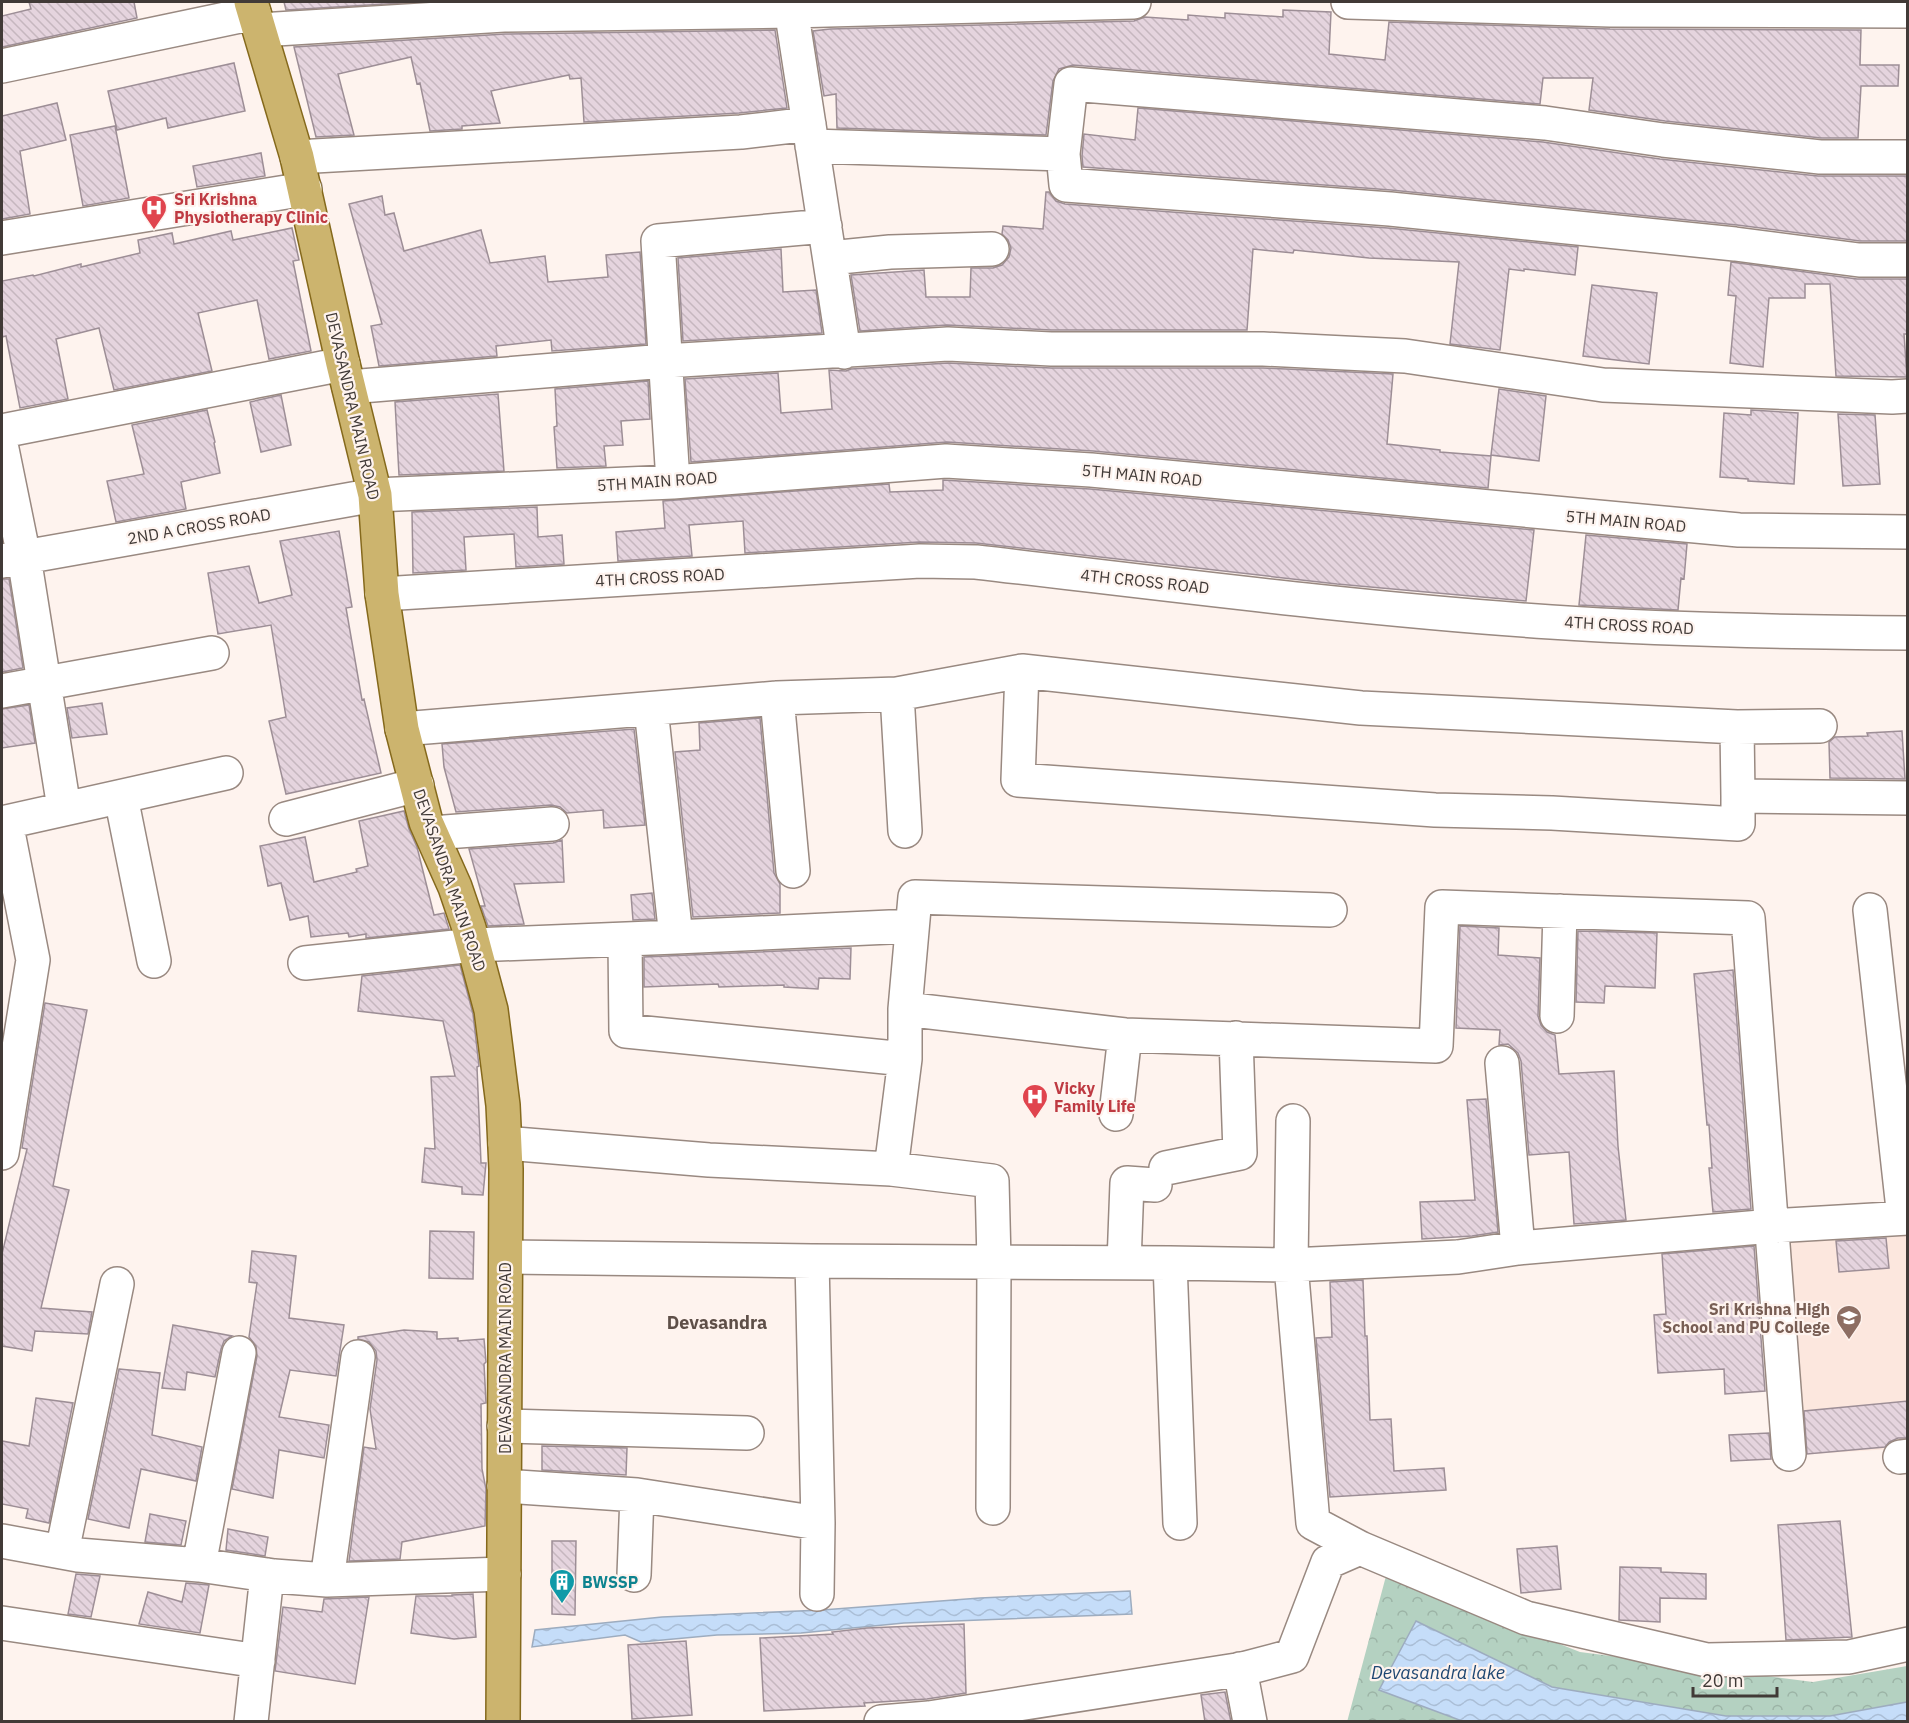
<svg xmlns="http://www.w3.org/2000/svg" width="1909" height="1723" font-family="'IBM Plex Sans',sans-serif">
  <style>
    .built { fill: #fce7de }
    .park { fill: url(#park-crowns) }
    .water { fill: url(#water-waves); stroke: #9dacbf; stroke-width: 1.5 }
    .building { fill: url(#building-back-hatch); stroke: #9d8e96; stroke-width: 1.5 }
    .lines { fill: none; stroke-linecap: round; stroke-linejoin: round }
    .minor-casing { stroke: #998981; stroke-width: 36 }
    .major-casing { stroke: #85691c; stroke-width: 36 }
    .minor { stroke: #fff; stroke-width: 33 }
    .major { stroke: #ccb46e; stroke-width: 33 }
    .labels { text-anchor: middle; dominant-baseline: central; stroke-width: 4.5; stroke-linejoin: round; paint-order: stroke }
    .health-label { font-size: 16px; font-weight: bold; fill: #be3a42; stroke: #fef3ee; text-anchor: start }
    .street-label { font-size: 16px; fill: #413a37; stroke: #fef3ee }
    .education-label { font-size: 16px; font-weight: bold; fill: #785e54; stroke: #fef3ee; text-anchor: end }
    .culture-label { font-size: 16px; font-weight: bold; fill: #0d838f; stroke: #fef3ee; text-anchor: start }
    .neighbourhood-label { font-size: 18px; font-weight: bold; fill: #5e4f48; stroke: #fef3ee }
    .water-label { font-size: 18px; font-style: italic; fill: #1d4672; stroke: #fef3ee }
  </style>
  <defs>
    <pattern id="park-crowns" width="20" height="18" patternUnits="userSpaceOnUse" patternTransform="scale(1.5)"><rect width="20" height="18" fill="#b4d1c1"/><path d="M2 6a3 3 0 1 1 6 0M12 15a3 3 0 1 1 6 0" fill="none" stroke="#9cb4a6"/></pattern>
    <pattern id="water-waves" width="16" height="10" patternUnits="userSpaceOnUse" patternTransform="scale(1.5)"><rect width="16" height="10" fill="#c5ddf9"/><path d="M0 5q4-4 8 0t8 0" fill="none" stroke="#aabed6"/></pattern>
    <pattern id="building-back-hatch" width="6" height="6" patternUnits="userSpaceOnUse" patternTransform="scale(1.5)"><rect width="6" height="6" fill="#e5d4de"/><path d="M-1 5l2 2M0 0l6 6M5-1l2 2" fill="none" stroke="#c6b7bf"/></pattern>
  </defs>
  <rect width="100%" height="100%" fill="#fef3ee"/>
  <path class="built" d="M1907 1227V1448L1797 1455 1783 1235Z"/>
  <path class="park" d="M1386 1576 1580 1652 1813 1682 1907 1666V1702L1830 1716H1726L1552 1687 1416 1621 1445 1714 1462 1721 1347 1722Z"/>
  <path class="water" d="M1130 1591 1132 1614 904 1623 801 1633 717 1635 641 1642 625 1635 532 1647 535 1630 662 1617 822 1610 980 1598Z
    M1416 1621 1552 1687 1726 1716H1830L1907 1702V1721H1462L1379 1690Z"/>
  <path class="building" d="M29 2H134L137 18 2 47V16L31 9Z
    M284 2H418L286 10Z
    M1283 10 1331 12 1329 54 1385 60 1389 22 1610 29 1861 30 1860 65H1899L1898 86H1861L1858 138H1821L1665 121 1589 110 1593 78H1543L1540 104 1073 65 1059 69 1053 81 1046 135 837 128 836 94 824 96 813 31 830 29 1134 21 1145 17 1188 20V15L1225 18V13L1283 17Z
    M775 30 787 108 739 113 584 122 581 78 570 79 569 75 491 91 500 123 462 126V129L430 131 420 83 417 84 411 57 338 74 354 135 316 137 294 47 505 34Z
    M234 63 245 111 168 128 166 118 117 130 108 91Z
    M57 103 66 140 20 151 30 214 2 219V116Z
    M1138 108 1543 142 1660 159 1818 176H1908V241H1860L1737 225 1391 190 1083 167 1082 156 1084 134 1135 140Z
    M115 126 129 198 83 206 70 135Z
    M261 153 265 176 197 187 193 166Z
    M1046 192H1049L1056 201 1065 204 1388 228 1578 247 1575 275 1524 269V271L1509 269 1500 350 1450 344 1459 262 1369 258 1294 250 1293 253 1253 249 1247 330H1051L947 325 860 331 851 275 924 270 926 297H970L971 268H993L1002 265 1009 257 1011 248 1008 240 1002 234 1003 226 1043 229Z
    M382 196 385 215 394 213 404 251 481 230 490 263 545 256 548 282 608 277 606 255 640 252 646 344 552 351 551 340 496 346 497 356 379 366 371 326 382 324 349 204Z
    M292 228 299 260 293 261 311 351 269 359 257 300 198 313 212 371 114 390 99 328 56 339 68 399 20 408 6 336 2 337V281L33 275 34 276 81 264V267L140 253 138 240 172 233 174 244 231 231 233 240Z
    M781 249 783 292 816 290 822 333 683 341 678 258Z
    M1731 262 1857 279H1908V334H1904L1907 377 1836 376 1830 284H1805V298H1769L1763 367 1730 363 1736 296 1728 295Z
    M1592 285 1657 293 1649 364 1583 356Z
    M948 363 1051 368H1263L1393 374 1387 444 1440 450V452L1491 456 1488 488 1093 451 947 442 691 462 685 379 778 373 781 413 832 409 829 370 846 371 851 369Z
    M648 381 650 419 621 421 623 445 604 446 606 466 557 468 554 427 557 426 555 389Z
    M1499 389 1546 396 1539 461 1491 455Z
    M498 394 504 471 399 475 395 402Z
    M281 395 291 445 261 452 250 402Z
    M207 410 215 442 214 443 220 473 181 482 186 509 116 522 107 481 144 474 132 425Z
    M1751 410 1798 413 1794 484 1748 481V479L1720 477 1724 413 1751 415Z
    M1838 414 1875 415 1880 484 1843 486Z
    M943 480 1090 489 1534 530 1526 601 1337 584 976 543 919 542 745 553 743 521 689 525 692 556 618 561 616 532 665 528 663 501 889 484 890 492 943 490Z
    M537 507 538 537 562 535 564 564 516 567 514 534 464 537 466 570 413 573 412 512Z
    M339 531 352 607 346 608 362 700 364 699 381 773 286 794 269 721 286 717 271 625 218 634 208 573 249 566 259 603 292 595 280 541Z
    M1586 535 1687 544 1684 579 1681 578 1678 610 1579 605Z
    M2 579H9L23 668 2 672Z
    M102 703 107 734 72 738 67 708Z
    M29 705 35 743 2 748V709Z
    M760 718 774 873 780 884V913L693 917 675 752 700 750 699 723Z
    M634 729 645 825 604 828 603 810 567 813 560 807 551 805 456 812 444 767 442 744Z
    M1902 731 1905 779 1830 778 1829 742 1835 737 1868 736 1867 733Z
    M404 811 409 829 417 847 434 915 444 913 449 929 366 938V934L349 937 348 933 311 937 308 916 290 920 281 883 268 886 260 846 305 837 314 882 357 872 356 869 368 866 359 821Z
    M562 840 564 882 514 884 524 924 488 926 481 906H485L469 849 553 843Z
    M652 893 655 919 633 920 631 895Z
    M1460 926 1499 928 1498 955 1540 958 1538 1016 1541 1025 1547 1032 1555 1035 1559 1074 1614 1071 1618 1146 1626 1220 1574 1224 1569 1152 1529 1155 1521 1061 1518 1053 1508 1044 1499 1045 1500 1030 1456 1028Z
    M1578 931 1657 933 1655 988 1605 986 1604 1003 1576 1002Z
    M851 948 850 979 819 978 818 989 784 987V985L719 987 718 984 644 987V957Z
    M460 965 473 1014 479 1066 477 1067 481 1163H486L483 1195 462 1194V1187L422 1182 425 1148 435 1149 431 1077 455 1076 443 1021 358 1011 362 976Z
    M1733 970 1751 1209 1713 1212 1709 1168H1712L1709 1125H1707L1694 974Z
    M45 1003 87 1010 53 1186 69 1190 41 1308 92 1312 88 1334 35 1331 32 1351 2 1346V1254L27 1149 22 1148Z
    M1486 1099 1498 1232 1472 1236 1422 1239 1420 1202 1475 1200 1467 1100Z
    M430 1231 474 1232 473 1279 429 1278Z
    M1886 1238 1889 1268 1839 1272 1836 1241Z
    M1754 1246 1765 1391 1725 1394 1724 1369 1658 1373 1654 1315 1666 1314 1662 1254Z
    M252 1251 296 1256 289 1318 344 1325 336 1376 290 1370 279 1417 329 1425 324 1458 279 1450 273 1498 232 1489 257 1356 256 1346 249 1337 257 1283 249 1282Z
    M1363 1280 1365 1336H1367L1370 1420 1391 1419 1394 1471 1444 1468 1446 1490 1330 1497 1316 1338 1332 1337 1330 1282Z
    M173 1325 232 1336 224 1341 221 1349 215 1377 187 1372 185 1390 162 1388Z
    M404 1330 437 1332V1339L458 1338V1341L484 1339 486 1362 484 1364 486 1403 481 1404 482 1469 486 1489 485 1526 402 1542 400 1559 349 1561 364 1447 376 1449 370 1409 377 1360 376 1351 369 1342 358 1339V1337Z
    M119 1369 160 1373 152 1435 202 1447 196 1481 141 1469 129 1528 88 1519Z
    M36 1398 73 1403 49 1523 26 1518 28 1509 2 1504V1441L29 1446Z
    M1908 1401V1438H1898L1889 1442 1885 1447 1807 1454 1804 1411Z
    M1769 1433 1771 1459 1731 1461 1729 1435Z
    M542 1446 627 1448 626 1475 542 1470Z
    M150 1514 186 1521 181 1545 145 1542Z
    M1840 1521 1852 1637 1786 1640 1778 1525Z
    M228 1529 268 1537 265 1556 226 1550Z
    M552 1541H576L575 1615 552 1614Z
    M1557 1546 1561 1589 1521 1593 1517 1549Z
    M1620 1567 1661 1568V1572L1706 1574V1599L1660 1598V1622L1619 1620Z
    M76 1574 100 1576 91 1617 68 1614Z
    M186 1583 209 1585 200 1633 139 1624 148 1592 182 1602Z
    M473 1594 476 1637 454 1639 411 1633 416 1596H452V1595Z
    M369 1597 355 1684 275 1671 283 1607 322 1612 324 1599Z
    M964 1624 966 1693 927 1699 864 1703 865 1706 764 1711 760 1638 833 1634 832 1632 867 1628Z
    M686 1641 692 1715 632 1719 628 1645Z
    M1225 1692 1231 1722H1205L1201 1695Z"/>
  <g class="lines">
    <defs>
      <path id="minor" d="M790 2 844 352
        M1348 2 1610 10 1908 11
        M260 30 504 15 791 11 1134 2
        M2 66 254 13
        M812 146 1063 154
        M297 157 741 132 809 124
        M1908 157H1820L1663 140 1545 123 1071 84 1063 154 1066 185 1390 209 1735 244 1859 260H1908
        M2 238 305 189
        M830 258 890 252 992 249
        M349 387 665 361 948 344 1051 349H1263L1405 356 1603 385 1892 397 1908 396
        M2 431 343 364
        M2 449 24 557 64 808
        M673 482 658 241 825 226
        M2 561 375 495 673 482 946 461 1091 470 1739 530 1908 532
        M382 594 920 561 976 562C1167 584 1358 609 1551 622 1669 630 1789 632 1908 633
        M1022 671 1361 708 1737 727 1738 796 1908 798
        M2 691 212 653
        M897 694 905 831
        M777 698 793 871
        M651 709 676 937 911 926
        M1737 727 1820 726
        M402 729 777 698 897 694 1022 671 1018 780 1435 810 1552 813 1738 824V796
        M121 797 154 961
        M286 819 417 785
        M2 823 226 773
        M432 833 552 824
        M1870 910 1904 1218
        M625 940 626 1031 905 1059
        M305 963 474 945 676 937
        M905 1009 1125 1035 1436 1046 1442 907 1748 918 1789 1454
        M1557 1016 1560 911
        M1116 1114 1125 1035
        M1293 1121 1291 1265 1313 1523 1360 1548
        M505 1143 709 1160 891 1169 992 1181 994 1261 993 1508
        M2 1153 33 960 6 822
        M1166 1168 1240 1153 1236 1038
        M891 1169 905 1059V1009L915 897 1330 910
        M1518 1248 1772 1226 1908 1218
        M506 1257 812 1261 1170 1263 1291 1265 1458 1257 1518 1248 1502 1063
        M812 1261 818 1523 817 1594
        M1124 1263 1127 1183 1155 1185
        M1170 1263 1180 1523
        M504 1426 747 1433
        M1900 1457 1908 1456
        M504 1486 637 1495 818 1523
        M2 1541 78 1555 199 1565 274 1576 327 1580 358 1357
        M62 1552 117 1284
        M199 1565 239 1353
        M634 1575 637 1495
        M327 1580 504 1574
        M2 1623 258 1661
        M1240 1669 1250 1722
        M251 1722 267 1575
        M881 1722 929 1718 1243 1669 1292 1656 1328 1562 1360 1548 1526 1618 1707 1660 1849 1657 1908 1644"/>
      <path id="major" d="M251 2 297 157 343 364 375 495 382 594 402 729 426 822 455 887 469 928 491 1010 503 1105 506 1169 503 1722"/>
    </defs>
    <use href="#minor" class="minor-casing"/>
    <use href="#major" class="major-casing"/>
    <use href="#minor" class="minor"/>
    <use href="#major" class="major"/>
  </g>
  <defs>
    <symbol id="hospital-pin" viewBox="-11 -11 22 30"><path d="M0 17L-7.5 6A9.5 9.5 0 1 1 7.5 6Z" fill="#e0444e" stroke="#fef3ee"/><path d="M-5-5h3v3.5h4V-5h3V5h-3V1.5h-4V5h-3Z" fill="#fff"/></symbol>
    <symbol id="school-pin" viewBox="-11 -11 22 30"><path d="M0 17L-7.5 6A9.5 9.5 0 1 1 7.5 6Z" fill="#8d6e63" stroke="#fef3ee"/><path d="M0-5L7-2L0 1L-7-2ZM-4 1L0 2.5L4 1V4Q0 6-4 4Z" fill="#fff"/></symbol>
    <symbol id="building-pin" viewBox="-11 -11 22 30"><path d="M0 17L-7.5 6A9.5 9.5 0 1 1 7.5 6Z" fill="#0f9aa8" stroke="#fef3ee"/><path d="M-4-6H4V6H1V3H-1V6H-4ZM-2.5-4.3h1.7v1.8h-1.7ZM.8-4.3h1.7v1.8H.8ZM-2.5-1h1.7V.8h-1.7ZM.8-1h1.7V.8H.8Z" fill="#fff"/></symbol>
  </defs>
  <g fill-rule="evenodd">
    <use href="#hospital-pin" x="139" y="193" width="30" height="40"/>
    <use href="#hospital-pin" x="1020" y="1082" width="30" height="40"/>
    <use href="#school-pin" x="1834" y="1303" width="30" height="40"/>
    <use href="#building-pin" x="547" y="1567" width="30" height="40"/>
  </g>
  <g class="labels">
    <g class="health-label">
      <text x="174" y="199">Sri Krishna<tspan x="174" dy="18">Physiotherapy Clinic</tspan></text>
      <text x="1054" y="1088">Vicky<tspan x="1054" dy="18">Family Life</tspan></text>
    </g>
    <g class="street-label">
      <text transform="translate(353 406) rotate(77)">DEVASANDRA MAIN ROAD</text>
      <text transform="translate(1142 475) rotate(5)">5TH MAIN ROAD</text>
      <text transform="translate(657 481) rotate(-4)">5TH MAIN ROAD</text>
      <text transform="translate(1626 521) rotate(5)">5TH MAIN ROAD</text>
      <text transform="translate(199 526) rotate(-10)">2ND A CROSS ROAD</text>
      <text transform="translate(660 577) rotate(-3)">4TH CROSS ROAD</text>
      <text transform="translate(1145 581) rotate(6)">4TH CROSS ROAD</text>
      <text transform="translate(1629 625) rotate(3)">4TH CROSS ROAD</text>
      <text transform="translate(450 880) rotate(71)">DEVASANDRA MAIN ROAD</text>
      <text transform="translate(505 1358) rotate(-90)">DEVASANDRA MAIN ROAD</text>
    </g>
    <g class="education-label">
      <text x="1830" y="1309">Sri Krishna High<tspan x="1830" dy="18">School and PU College</tspan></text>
    </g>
    <g class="culture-label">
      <text x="582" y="1582">BWSSP</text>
    </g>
    <g class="neighbourhood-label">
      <text x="717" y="1322">Devasandra</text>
    </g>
    <g class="water-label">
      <text x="1438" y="1672">Devasandra lake</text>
    </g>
  </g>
  <rect width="1909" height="1723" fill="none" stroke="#413a37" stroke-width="6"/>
  <path d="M1693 1687v9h84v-9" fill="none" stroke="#413a37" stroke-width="3"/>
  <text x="1702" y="1687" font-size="18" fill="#413a37" stroke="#fef3ee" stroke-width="4.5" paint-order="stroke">20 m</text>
</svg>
